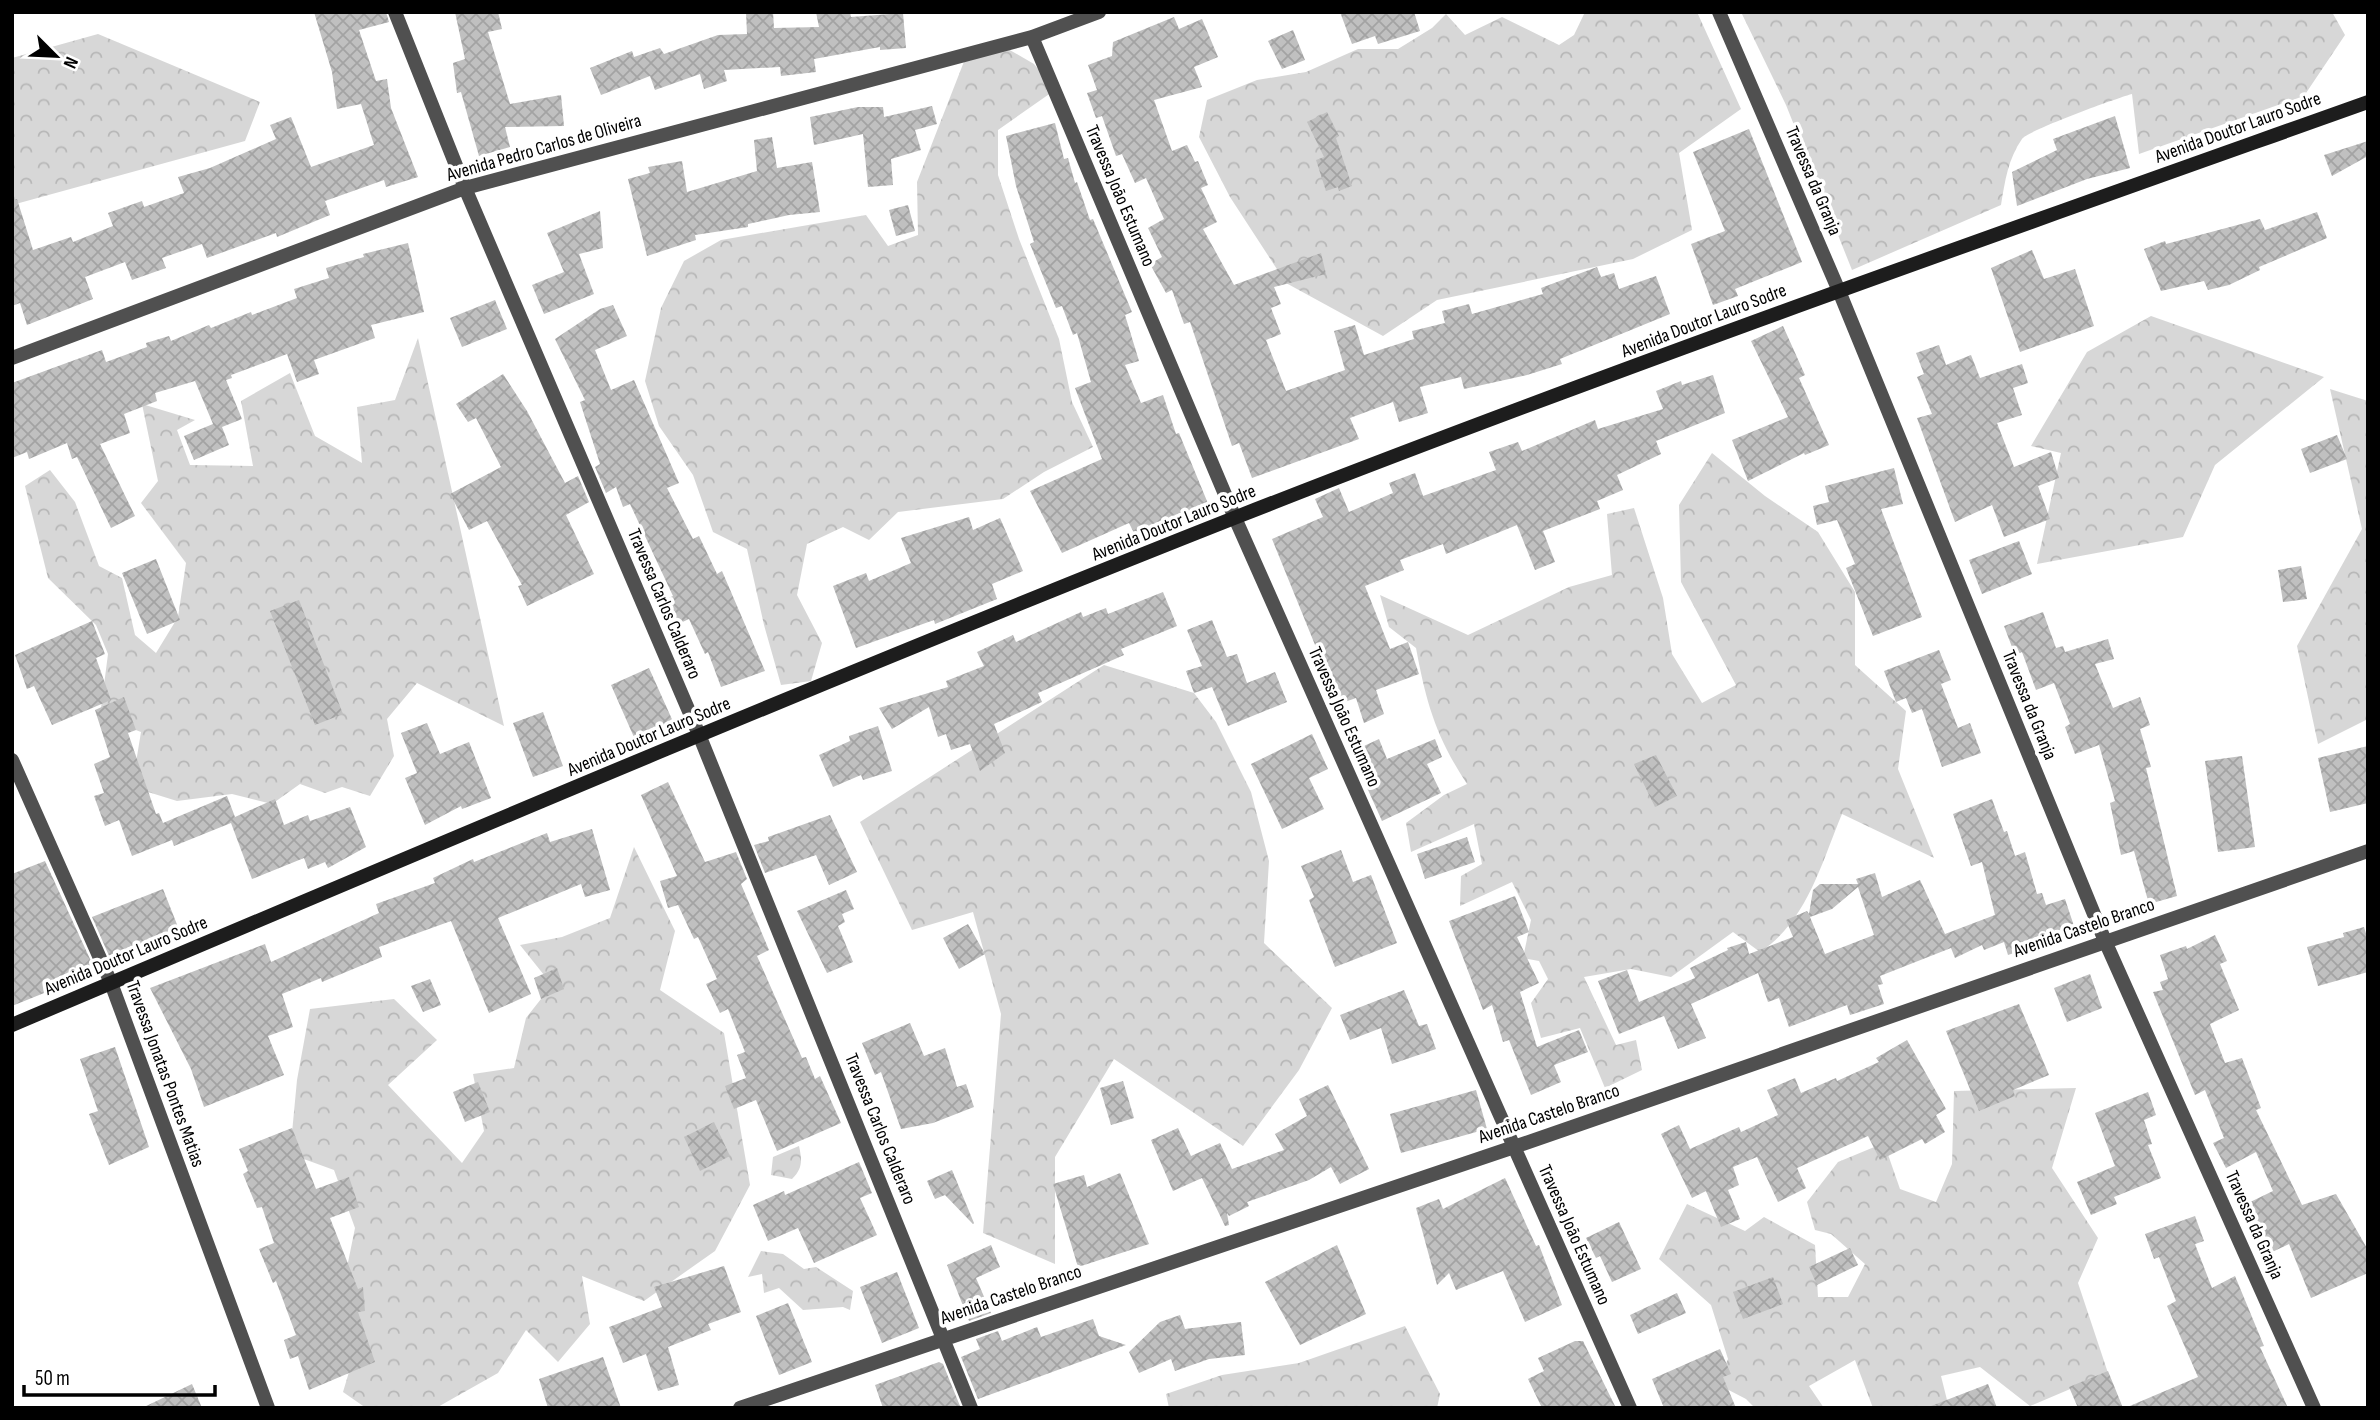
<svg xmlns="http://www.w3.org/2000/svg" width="2380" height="1420" font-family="'Sofia Sans Condensed',sans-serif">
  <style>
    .forest { fill: url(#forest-crowns) }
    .building { fill: url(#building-cross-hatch); fill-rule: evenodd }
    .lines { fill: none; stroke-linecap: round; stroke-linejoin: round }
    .street { stroke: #505050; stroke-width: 14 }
    .secondary { stroke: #1d1d1d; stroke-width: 14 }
    .labels { text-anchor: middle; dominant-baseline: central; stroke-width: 7; stroke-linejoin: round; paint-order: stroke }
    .street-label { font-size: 19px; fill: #000; stroke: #fff }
  </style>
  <defs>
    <pattern id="forest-crowns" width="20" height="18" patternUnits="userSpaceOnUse" patternTransform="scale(1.75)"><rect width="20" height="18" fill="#d7d7d7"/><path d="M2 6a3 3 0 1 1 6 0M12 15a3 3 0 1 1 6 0" fill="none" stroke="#b7b7b7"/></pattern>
    <pattern id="building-cross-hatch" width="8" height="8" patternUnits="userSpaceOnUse" patternTransform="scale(1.75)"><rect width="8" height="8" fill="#c0c0c0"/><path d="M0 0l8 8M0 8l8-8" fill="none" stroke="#a3a3a3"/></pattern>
  </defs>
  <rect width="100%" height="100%" fill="#fff"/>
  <path class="forest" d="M1585 12H1697L1741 109 1679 153 1692 230 1633 259 1437 300 1383 336 1286 283 1230 197 1199 137 1207 100 1257 80 1306 72 1358 49H1398L1432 28 1446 14 1465 35 1502 17 1559 45 1574 35Z
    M1741 12H2332L2345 35 2304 96 2139 154 2132 94C2117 98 2029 130 2022 139 2008 159 2005 181 2001 205L1852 270 1786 105Z
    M98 34 260 102 245 141 12 205V58Z
    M1008 49 1034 64 1055 90 998 130V175L1019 239 1059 339 1072 402 1093 447 1044 472 1003 499 898 512 869 540 843 527 807 544 797 595 822 643 811 681 781 685 764 625 747 549 713 532 693 475 659 426 645 381 661 308 684 261 721 240 866 215 888 246 918 235 917 182 965 59Z
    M2151 316 2324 377 2215 465 2183 537 2037 564 2061 453 2031 446 2087 352Z
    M418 338 504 726 417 683 387 719 394 756 370 796 342 787 325 793 300 784 272 804 232 794 177 801 132 787 141 732 100 716 108 654 96 625 48 578 25 486 50 470 75 502 99 566 122 578 135 635 156 653 178 617 186 563 141 503 158 481 142 404 195 420 177 430 190 465 253 466 241 401 290 373 315 436 362 463 357 407 395 400Z
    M2330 389 2368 401V719L2318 744 2297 646 2362 529Z
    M1712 453 1765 496 1818 532 1855 592V665L1906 711 1898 769 1934 858 1842 814C1821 864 1807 921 1760 952L1733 932 1671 977 1631 969 1584 977 1616 1045 1636 1040 1642 1070 1605 1088 1580 1028 1541 1038 1531 1003 1548 979 1539 961 1523 958 1531 920 1512 882 1460 906 1461 876 1482 864 1474 824 1411 852 1406 823 1444 795 1467 784C1436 737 1426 702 1416 648L1389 627 1380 595 1468 635 1569 587 1612 575 1607 514 1634 508 1663 598 1672 654 1702 703 1736 685 1681 582 1679 505Z
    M1104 665 1194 693 1216 722 1251 792 1269 861 1264 943 1332 1008 1299 1070 1243 1146 1114 1059 1055 1157V1264L983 1233 1001 1014 973 912 912 930 860 822Z
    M634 847 675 931 660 990 724 1033 750 1185 715 1251 644 1301 582 1276 590 1324 558 1362 526 1330 498 1373 436 1408H366L343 1392 355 1352 343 1287 355 1228 334 1170 290 1154 297 1080 310 1009 394 999 437 1040 388 1085 462 1163 484 1131 473 1074 514 1068 526 1018 552 985 520 945 562 937 610 918Z
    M2076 1088 2052 1168 2098 1238 2078 1283 2108 1373 2030 1406 1980 1367 1941 1376 1949 1408H1873L1855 1360 1809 1386 1824 1408H1755L1746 1399 1717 1384 1728 1359 1711 1305 1659 1259 1687 1204 1745 1231 1764 1217 1815 1245 1818 1297H1848L1865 1264 1831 1234 1815 1230 1807 1202 1838 1162 1884 1143 1900 1189 1936 1202 1952 1164 1954 1091Z
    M799 1146C802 1160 803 1168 792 1179L771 1175 773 1157Z
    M761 1251 783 1254 804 1269 816 1267 853 1291 850 1310 843 1307 803 1310 779 1288 764 1293 762 1274 748 1277Z
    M1405 1326 1440 1394 1437 1408H1169L1166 1394 1222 1375 1299 1363Z"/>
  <path class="building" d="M314 12H386L389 22 359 30 376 81 387 79 391 108 418 177 386 187 384 180 325 201 330 215 277 237 276 233 207 258 202 244 162 258 166 268 132 280 125 262 85 277 93 299 27 325 20 303 12 306V199H17L33 250 71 237 73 242 113 226 108 213 142 201 144 207 184 193 178 177 210 168 276 139 270 125 291 117 311 167 374 145 361 104 337 109 332 72Z
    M455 12H498L502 29 488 32 510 104 561 95 564 126 505 127 510 147 479 156 461 92 457 93 453 63 465 59Z
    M746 12H773L774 28 819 27 816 12H850L851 17 903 13 906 48 880 50V47L814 59 816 72 781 76 780 67 724 70 727 81 704 89 700 74 655 90 650 76 601 95 590 68 632 51 634 57 660 48 664 54 718 35 747 34Z
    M1340 12H1414L1420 31 1378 44 1375 36 1352 44Z
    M1174 17 1179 29 1202 19 1218 57 1194 67 1202 87 1154 100 1172 151 1187 145 1195 162 1198 161 1208 185 1201 188 1217 222 1203 229 1234 285 1321 253 1326 274 1274 287 1281 304 1271 308 1281 334 1266 340 1286 391 1345 370 1334 331 1355 325 1364 355 1414 339 1412 331 1445 323 1442 311 1469 304 1472 314 1543 294 1541 288 1597 267 1601 277 1614 273 1619 289 1656 276 1670 314 1560 359 1562 364 1527 375 1464 389 1461 377 1420 387 1428 413 1399 422 1393 402 1350 418 1359 439 1252 478 1239 443 1232 446 1190 322 1184 324 1172 290 1166 293 1150 264 1162 257 1148 228 1164 219 1146 178 1135 183 1122 154 1116 156 1102 116 1096 118 1087 93 1097 90 1088 65 1112 56 1113 42Z
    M1293 30 1305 60 1282 69 1268 41Z
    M932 106 937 124 915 130 921 150 891 159 893 185 868 187 863 134 814 145 810 117 858 107H883L884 117Z
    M1327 112 1339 136 1336 138 1352 186 1339 191 1338 187 1326 191 1316 160 1324 157 1307 122Z
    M2115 116 2130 168 2087 179 2017 206 2012 172 2057 150 2053 139Z
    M1055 123 1064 159 1068 158 1075 183 1077 182 1090 220 1093 219 1132 312 1125 315 1139 361 1125 365 1141 403 1163 395 1176 434 1179 433 1209 506 1134 533 1129 523 1062 553 1030 491 1102 459 1075 388 1091 382 1077 333 1073 335 1062 306 1056 308 1030 244 1034 242 1016 186 1006 136Z
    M1749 129 1802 262 1735 289 1738 296 1713 305 1691 244 1725 231 1693 152Z
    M772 137 777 168 812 162 820 212 789 215 748 224V227L695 235 696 240 647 256 628 179 650 173 648 167 682 161 687 192 757 171 754 140Z
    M2368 141V156L2332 176 2324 155Z
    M908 205 915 231 896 236 889 210Z
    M600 211 603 248 579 254 594 294 544 314 532 285 564 272 547 233Z
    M2317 212 2327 238 2259 267 2260 270 2229 285 2208 290 2204 281 2161 291 2144 249 2165 241 2166 244 2260 219 2265 230Z
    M408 243 424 312 371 325 375 338 314 360 319 374 297 382 287 354 231 375 232 378 226 380 242 419 222 427 229 445 194 460 184 436 213 424 195 381 155 393 157 401 124 414 130 433 100 444 135 516 111 528 77 457 72 459 67 443 29 459 27 452 12 458V383L102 350 106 362 147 347 146 343 169 336 171 341 209 325 211 328 251 312 252 315 297 298 294 289 329 278 326 268 364 257 363 254Z
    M2032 250 2044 279 2075 269 2094 326 2020 352 1991 268Z
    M495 300 507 329 462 347 450 318Z
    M613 305 627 336 595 350 611 390 634 380 679 483 667 488 693 539 699 536 717 574 722 571 765 671 721 687 708 652 705 654 689 619 676 625 664 600 673 596 630 504 623 507 616 487 606 493 595 467 600 464 580 402 585 400 555 339 600 309Z
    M1783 326 1805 375 1799 378 1829 445 1805 455 1804 453 1748 481 1732 440 1788 417 1751 341Z
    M1939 345 1946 365 1971 355 1980 378 2022 364 2028 383 2013 388 2022 415 1997 423 2014 467 2051 452 2059 478 2038 486 2050 519 2004 537 1992 505 1955 522 1917 418 1932 414 1917 377 1924 374 1916 353Z
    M503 374 527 411 565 483 578 476 589 502 566 515 594 574 527 606 518 586 522 585 487 521 469 530 450 494 501 467 476 418 468 422 456 404Z
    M1713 375 1725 413 1656 441 1661 454 1617 475 1623 490 1597 501 1600 509 1543 531 1555 562 1535 570 1517 525 1446 554 1443 544 1400 560 1404 570 1365 586 1390 649 1408 642 1419 674 1376 690 1384 714 1364 723 1356 698 1339 704 1272 539 1323 517 1315 499 1339 488 1349 512 1393 493 1389 483 1415 473 1423 496 1496 470 1489 452 1518 442 1522 451 1595 420 1598 429 1663 409 1656 391 1681 381 1682 385Z
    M2337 435 2347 459 2310 473 2301 449Z
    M1894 468 1903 504 1881 509 1922 617 1873 636 1846 568 1855 564 1837 520 1817 525 1813 506 1829 502 1825 486Z
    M969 517 973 530 1000 518 1023 571 992 584 997 599 935 624 934 620 856 648 833 586 866 573 869 581 911 563 901 538Z
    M2019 541 2032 574 1982 594 1969 560Z
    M156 559 180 620 147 634 122 573Z
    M2301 566 2307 599 2283 602 2278 570Z
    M1163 592 1177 626 1121 649 1124 655 1038 693 1042 702 994 724 1005 753 980 771 970 744 951 750 946 734 938 737 929 707 892 729 879 708 948 687 946 681 984 666 977 652 1013 635 1016 642 1081 612 1083 617 1106 608 1108 614Z
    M299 600 343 714 315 725 270 611Z
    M2043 612 2056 648 2063 646 2065 652 2108 639 2114 659 2095 664 2113 708 2140 697 2150 725 2140 729 2151 767 2146 768 2177 896 2149 904 2134 851 2121 855 2110 803 2115 801 2099 745 2075 754 2065 727 2070 724 2054 683 2036 690 2022 652 2015 655 2004 626Z
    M1212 620 1227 657 1237 654 1247 683 1275 672 1287 702 1228 726 1212 687 1194 693 1186 671 1202 666 1187 630Z
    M92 621 105 654 96 658 111 700 52 725 34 686 27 689 15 655Z
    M1939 650 1951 680 1941 684 1958 728 1970 723 1981 753 1942 767 1922 709 1912 713 1906 698 1896 702 1884 671Z
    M649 668 675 726 637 744 611 685Z
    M124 697 136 730 128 733 156 814 159 813 163 823 227 796 235 817 275 799 284 825 308 815 310 821 350 807 366 847 328 868 325 862 308 869 304 858 252 879 231 823 174 846 172 840 132 856 119 820 105 826 94 796 104 793 94 764 110 757 95 710Z
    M543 712 563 766 533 777 513 723Z
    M427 723 440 754 469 742 491 798 462 809 461 806 425 825 405 778 417 773 401 733Z
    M878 726 892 771 863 780 861 775 833 787 819 755 850 741 849 736Z
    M1312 734 1328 769 1309 778 1324 809 1282 829 1251 764Z
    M1379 739 1387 759 1435 739 1442 757 1427 764 1441 793 1382 821 1351 752Z
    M2368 746V803L2330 812 2318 758Z
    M1656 755 1677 796 1655 807 1634 764Z
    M2242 756 2255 847 2218 852 2205 761Z
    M668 782 705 862 736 852 747 879 741 884 769 950 757 956 802 1058 806 1057 815 1079 820 1076 841 1123 777 1151 756 1100 734 1109 725 1086 746 1078 737 1055 745 1052 728 1009 720 1013 706 984 717 979 698 937 694 939 678 905 668 908 660 881 677 876 641 795Z
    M1992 799 2004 832 2007 831 2015 856 2025 852 2037 894 2042 893 2046 905 2065 899 2076 932 2008 955 2004 942 1984 950 1982 945 1955 958 1951 948 1880 976 1883 984 1878 985 1884 1004 1850 1015 1847 1005 1789 1027 1779 998 1768 1002 1758 973 1691 1004 1706 1038 1678 1049 1664 1016 1619 1034 1598 981 1627 970 1639 1002 1695 978 1690 968 1728 950 1727 948 1746 942 1749 954 1793 937 1786 920 1807 911 1809 914 1813 890 1820 884H1858L1856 879 1875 873 1882 897 1920 880 1945 934 1995 915 1982 862 1971 866 1953 814ZM1858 887 1874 935 1825 954 1810 917 1832 909Z
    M830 815 857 872 829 885 816 855 765 873 754 845 769 841 768 837Z
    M592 829 610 890 585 897 581 884 498 918 531 994 489 1013 451 921 379 947 382 957 322 982 321 978 282 994 293 1027 268 1036 284 1075 204 1107 191 1069 150 988 265 944 271 962 379 913 376 904 435 883 433 878 473 859 474 862 547 833 550 842Z
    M1467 837 1475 862 1425 879 1417 854Z
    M1341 850 1353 882 1371 875 1397 943 1335 967 1309 900 1314 897 1301 866Z
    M45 861 96 972 12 1006V874Z
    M163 889 178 927 110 958 92 917Z
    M846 890 854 909 842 914 845 922 838 926 853 962 827 973 797 911Z
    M1515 896 1529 932 1517 937 1539 983 1520 992 1537 1047 1579 1030 1588 1052 1554 1065 1561 1082 1531 1095 1509 1040 1503 1042 1492 1005 1483 1010 1449 921Z
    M968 924 985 954 959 969 943 938Z
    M2364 927 2368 940V972L2318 986 2307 947 2344 937 2343 933Z
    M2215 935 2227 961 2220 964 2239 1010 2210 1024 2225 1063 2242 1058 2261 1108 2256 1110 2302 1205 2336 1194 2368 1250V1273L2311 1298 2289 1244 2268 1254 2244 1205 2273 1191 2256 1152 2226 1168 2213 1143 2224 1138 2205 1090 2195 1095 2153 992 2163 990 2160 982 2168 979 2160 955 2186 946 2187 949Z
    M557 968 564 989 541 999 534 978Z
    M2090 974 2102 1008 2067 1022 2054 988Z
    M430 979 441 1005 423 1012 411 986Z
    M1404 990 1419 1026 1427 1024 1436 1049 1392 1064 1381 1028 1350 1040 1340 1015Z
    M2019 1004 2049 1075 2013 1090 2015 1096 1979 1111 1946 1031Z
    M910 1023 924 1056 945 1048 957 1087 966 1084 974 1107 933 1123 901 1129 881 1072 875 1075 862 1043Z
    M1907 1040 1946 1109 1936 1115 1945 1132 1925 1144 1922 1139 1880 1160 1868 1136 1797 1168 1806 1188 1778 1202 1757 1157 1733 1167 1739 1185 1728 1190 1740 1219 1721 1227 1706 1191 1692 1198 1661 1134 1679 1125 1690 1149 1739 1127 1741 1132 1778 1115 1767 1090 1795 1078 1801 1093 1836 1078 1837 1081 1879 1062 1876 1058Z
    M115 1047 149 1147 109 1165 89 1114 98 1111 80 1059Z
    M1123 1081 1134 1118 1111 1125 1100 1088Z
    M478 1082 490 1112 465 1122 453 1092Z
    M1328 1085 1369 1169 1340 1184 1331 1167 1309 1180 1247 1202 1249 1206 1229 1216 1227 1213 1229 1225 1225 1226 1202 1178 1173 1191 1151 1140 1178 1128 1191 1156 1220 1143 1232 1169 1284 1150 1275 1134 1307 1116 1299 1099Z
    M1476 1090 1487 1129 1401 1153 1390 1114Z
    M2148 1092 2156 1115 2144 1120 2152 1144 2148 1145 2161 1178 2114 1197 2117 1204 2091 1215 2077 1182 2115 1166 2095 1113Z
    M714 1122 730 1156 700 1171 684 1137Z
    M292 1128 316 1189 349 1177 359 1207 330 1218 358 1289 363 1287 365 1311 358 1312 375 1362 309 1390 298 1356 290 1359 284 1340 296 1335 276 1281 273 1283 259 1249 274 1243 262 1207 257 1208 243 1174 248 1171 239 1149Z
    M859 1162 872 1193 860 1198 877 1235 814 1263 798 1228 768 1241 753 1205 784 1191 785 1195Z
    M952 1170 974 1223 973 1224 945 1195 935 1199 927 1181Z
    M1120 1173 1149 1244 1078 1267 1053 1184 1084 1175 1087 1187Z
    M1505 1178 1536 1246 1539 1245 1562 1305 1525 1322 1503 1271 1456 1290 1449 1273 1437 1285 1416 1208 1439 1199 1443 1209Z
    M2195 1216 2204 1241 2195 1244 2212 1288 2235 1276 2264 1346 2260 1347 2288 1408H2125L2198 1377 2167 1306 2176 1301 2159 1257 2154 1259 2145 1234Z
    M1619 1222 1641 1269 1612 1282 1600 1256 1596 1258 1586 1238Z
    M991 1245 1000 1267 976 1278 991 1313 969 1321 947 1265Z
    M1337 1245 1366 1314 1300 1345 1265 1282Z
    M1850 1248 1858 1265 1817 1285 1809 1267Z
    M724 1266 741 1312 708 1324 711 1330 668 1347 679 1385 658 1391 646 1354 623 1363 609 1327 662 1307 654 1287Z
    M897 1272 919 1328 882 1343 860 1287Z
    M1773 1277 1783 1304 1743 1319 1733 1292Z
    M1677 1293 1686 1313 1638 1334 1630 1315Z
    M788 1303 812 1362 779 1375 756 1316Z
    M1180 1315 1185 1329 1241 1322 1245 1355 1209 1359 1175 1371 1171 1359 1139 1373 1129 1352 1160 1322Z
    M1093 1319 1099 1336 1126 1345 978 1399 961 1357 980 1349 976 1339 998 1331 1002 1341 1037 1327 1041 1337Z
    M1575 1341H1583L1616 1408H1542L1528 1379 1544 1371 1538 1358Z
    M1720 1349 1731 1374 1723 1377 1736 1408H1664L1652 1379Z
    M603 1357 621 1408H548L539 1379Z
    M939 1362 943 1364 960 1406 883 1408 875 1385Z
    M2108 1371 2123 1408H2078L2069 1387Z
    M192 1384 202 1408H142Z
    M1988 1384 1997 1408H1932L1931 1406Z"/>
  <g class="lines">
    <path class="street" d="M395 12 465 188 700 737 971 1408
      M1719 12 1839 291 2105 941 2314 1408
      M1032 37 1235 518 1630 1408
      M12 358 465 188 1032 37 1099 12
      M12 760 111 983 268 1408
      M740 1408 1514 1147 2368 851"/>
    <path class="secondary" d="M12 1025C418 853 824 680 1234 518 1608 371 1989 237 2368 102"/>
  </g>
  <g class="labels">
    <g class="street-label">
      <text transform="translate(2238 128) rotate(-20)">Avenida Doutor Lauro Sodre</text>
      <text transform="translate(544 148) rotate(-16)">Avenida Pedro Carlos de Oliveira</text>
      <text transform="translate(1813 181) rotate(67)">Travessa da Granja</text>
      <text transform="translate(1120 196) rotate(67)">Travessa João Estumano</text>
      <text transform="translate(1704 321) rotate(-21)">Avenida Doutor Lauro Sodre</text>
      <text transform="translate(1174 523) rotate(-22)">Avenida Doutor Lauro Sodre</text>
      <text transform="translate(664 604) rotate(67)">Travessa Carlos Calderaro</text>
      <text transform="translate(2029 705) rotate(68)">Travessa da Granja</text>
      <text transform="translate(1344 717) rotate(66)">Travessa João Estumano</text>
      <text transform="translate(649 737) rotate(-23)">Avenida Doutor Lauro Sodre</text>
      <text transform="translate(2084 928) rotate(-19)">Avenida Castelo Branco</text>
      <text transform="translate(126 956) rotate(-23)">Avenida Doutor Lauro Sodre</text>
      <text transform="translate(165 1074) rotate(70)">Travessa Jonatas Pontes Matias</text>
      <text transform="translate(1549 1114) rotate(-19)">Avenida Castelo Branco</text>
      <text transform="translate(880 1129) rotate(68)">Travessa Carlos Calderaro</text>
      <text transform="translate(2254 1225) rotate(66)">Travessa da Granja</text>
      <text transform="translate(1574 1235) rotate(66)">Travessa João Estumano</text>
      <text transform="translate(1011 1295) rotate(-19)">Avenida Castelo Branco</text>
    </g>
  </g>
  <rect width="2380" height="1420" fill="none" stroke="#000000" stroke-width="28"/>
  <g transform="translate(56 56) rotate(114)" stroke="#ffffff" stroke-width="5" paint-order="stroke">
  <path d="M0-5L12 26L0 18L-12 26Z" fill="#000000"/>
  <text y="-10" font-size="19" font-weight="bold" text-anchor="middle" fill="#000000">N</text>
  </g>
  <path d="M24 1385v10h191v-10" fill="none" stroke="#000000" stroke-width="3.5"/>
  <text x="35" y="1385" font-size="21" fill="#000000" stroke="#ffffff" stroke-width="5" paint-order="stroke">50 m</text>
</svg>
